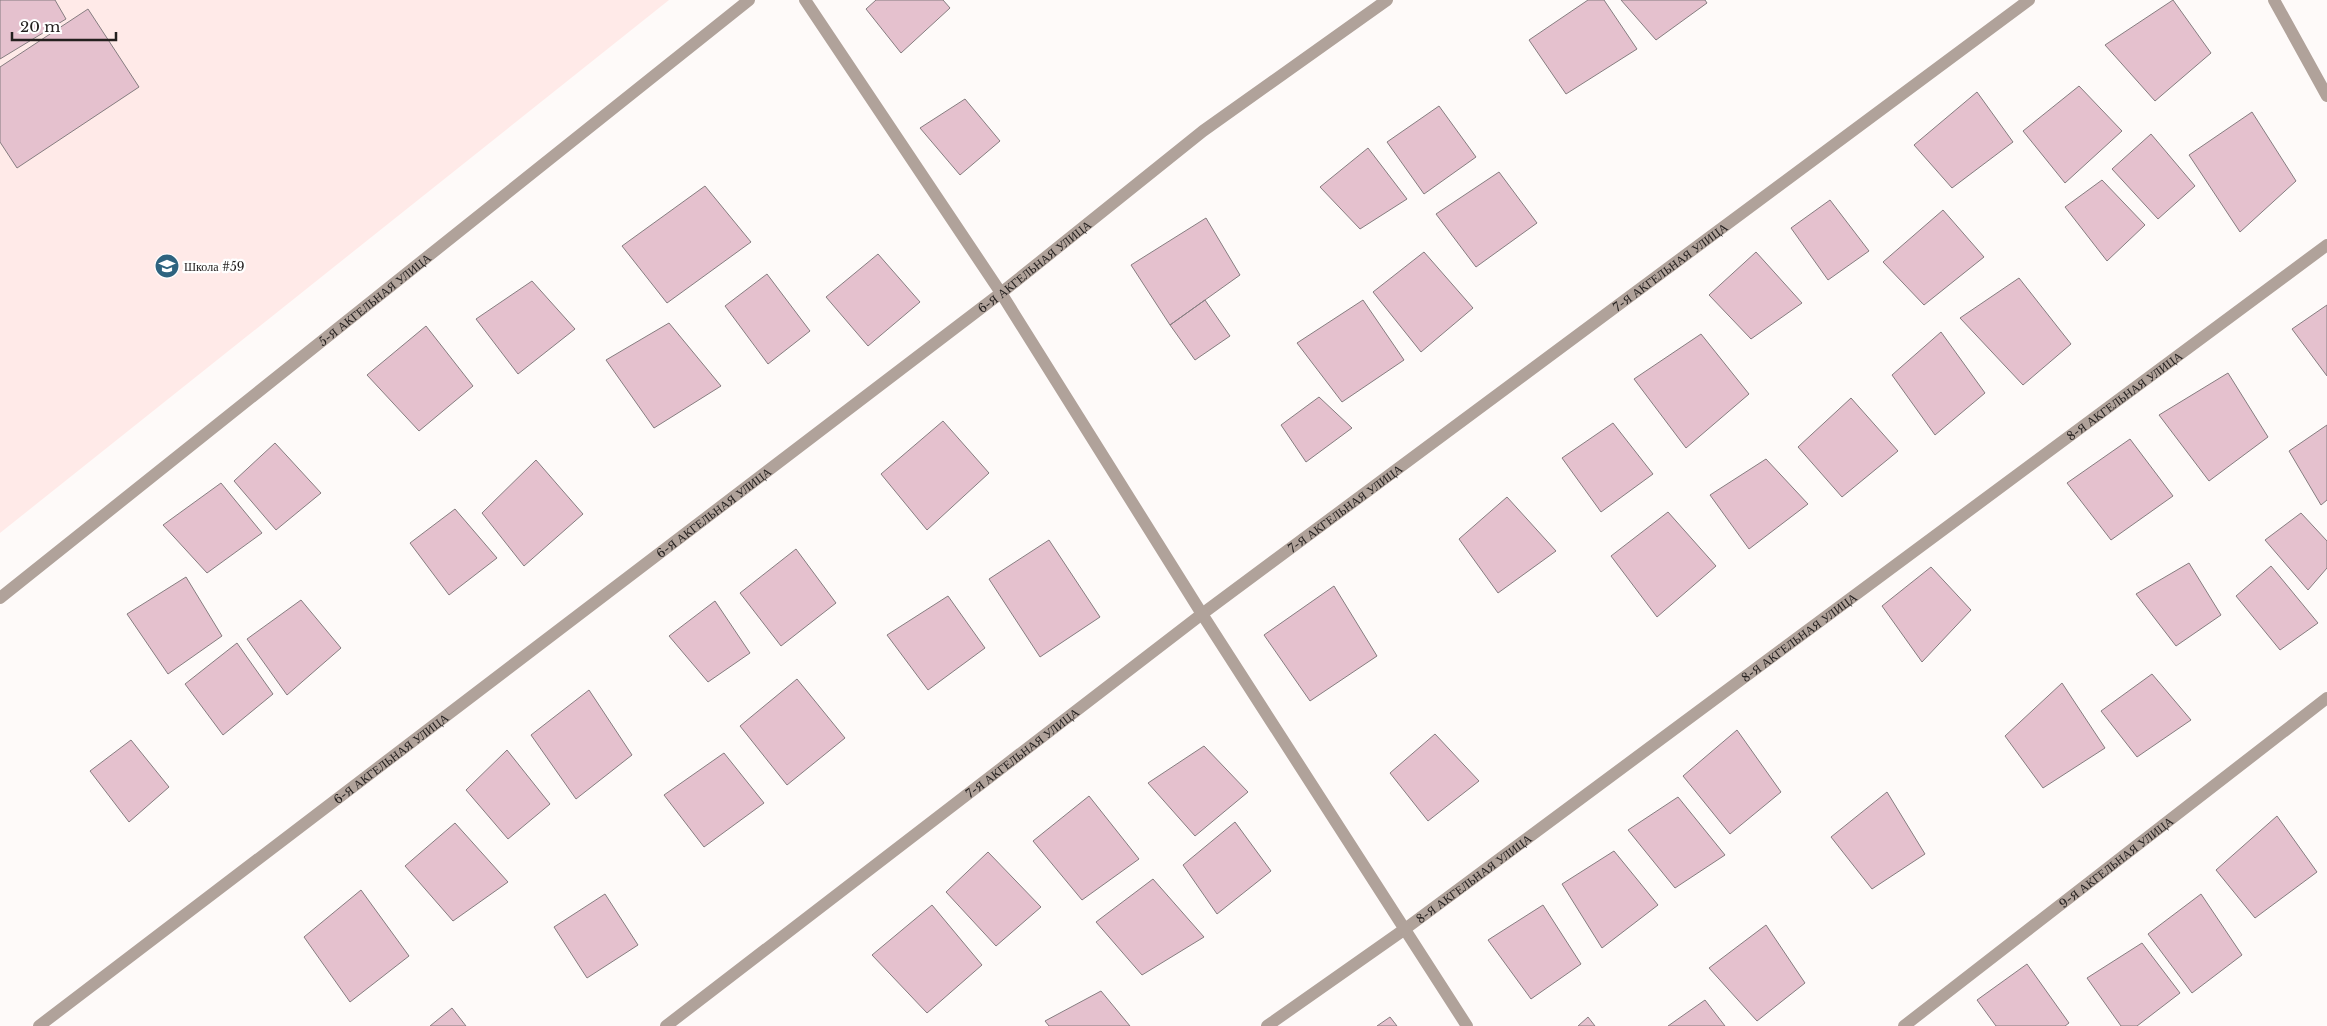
<svg xmlns="http://www.w3.org/2000/svg" width="2327" height="1026" font-family="'Libre Baskerville',serif">
  <style>
    .built { fill: #ffeae8 }
    .building { fill: #e5c1ce; stroke: #867d80 }
    .lines { fill: none; stroke-linecap: round; stroke-linejoin: round }
    .minor { stroke: #b0a29a; stroke-width: 12 }
    .tertiary { stroke: #b0a29a; stroke-width: 12 }
    .labels { text-anchor: middle; dominant-baseline: central; stroke-width: 4.5; stroke-linejoin: round; paint-order: stroke }
    .poi-label { font-size: 12px; fill: #24201f; stroke: #fff; text-anchor: start }
    .street-label { font-size: 12px; fill: #24201f; stroke: #fff }
  </style>
  <rect width="100%" height="100%" fill="#fefaf9"/>
  <path class="built" d="M0 0H669L0 533Z"/>
  <path class="building" d="M0 0H55L66 19 0 59Z
    M876 0H943L950 8 901 53 866 9Z
    M1588 0H1604L1637 49 1566 94 1529 40Z
    M1621 0H1705L1707 3 1656 40Z
    M2173 0 2211 53 2155 101 2105 45Z
    M88 9 139 87 17 168 0 142V67Z
    M2079 86 2122 131 2065 183 2023 131Z
    M1977 92 2013 142 1952 188 1914 145Z
    M965 99 1000 141 960 175 920 128Z
    M1439 106 1476 157 1424 194 1387 142Z
    M2252 112 2296 181 2240 232 2189 155Z
    M2151 134 2195 186 2158 219 2112 169Z
    M1368 148 1407 199 1360 229 1320 187Z
    M1499 172 1537 223 1476 267 1436 214Z
    M2102 180 2145 225 2107 261 2065 207Z
    M705 186 751 242 667 303 622 246Z
    M1830 200 1869 251 1828 280 1791 228Z
    M1943 210 1984 257 1924 305 1883 262Z
    M1206 218 1240 275 1170 325 1131 265Z
    M1424 252 1473 308 1421 352 1373 292Z
    M1756 252 1802 303 1751 339 1709 295Z
    M878 254 920 302 868 346 826 297Z
    M767 274 810 331 768 364 725 306Z
    M2019 278 2071 344 2023 385 1960 318Z
    M532 281 575 329 518 374 476 319Z
    M1205 300 1230 336 1195 360 1170 325Z
    M1363 300 1404 360 1342 402 1297 343Z
    M2327 305V376L2292 329Z
    M669 323 721 386 654 428 606 360Z
    M426 326 473 386 419 431 367 375Z
    M1941 332 1985 393 1935 435 1892 375Z
    M1701 334 1749 394 1686 448 1634 379Z
    M2228 373 2268 437 2209 481 2159 415Z
    M1319 397 1352 428 1306 462 1281 425Z
    M1851 398 1898 451 1842 497 1798 447Z
    M943 421 989 473 927 530 881 474Z
    M1613 423 1653 474 1601 512 1562 458Z
    M2327 425V500L2321 505 2289 451Z
    M2130 439 2173 496 2111 540 2067 483Z
    M275 443 321 493 276 530 234 481Z
    M1766 459 1808 504 1749 549 1710 495Z
    M536 460 583 514 524 566 482 513Z
    M221 483 262 533 207 573 163 525Z
    M1507 497 1556 551 1498 593 1459 539Z
    M455 509 497 558 449 595 410 543Z
    M1668 512 1716 566 1657 617 1611 556Z
    M2301 513 2327 541V568L2308 590 2265 540Z
    M1049 540 1100 617 1040 657 989 579Z
    M796 549 836 603 781 646 740 593Z
    M2189 563 2221 615 2176 646 2136 594Z
    M2271 566 2318 623 2280 650 2236 596Z
    M1931 567 1971 610 1922 662 1882 606Z
    M186 577 222 636 168 674 127 614Z
    M1334 586 1377 656 1310 701 1264 635Z
    M948 596 985 648 928 690 887 635Z
    M301 600 341 648 287 695 247 639Z
    M715 601 750 653 708 682 669 636Z
    M237 643 273 694 223 735 185 684Z
    M2152 674 2191 720 2137 757 2101 711Z
    M797 679 845 738 787 785 740 726Z
    M2062 683 2105 748 2043 788 2005 736Z
    M589 690 632 755 576 799 531 735Z
    M1737 730 1781 792 1730 834 1683 776Z
    M1435 734 1479 781 1428 821 1390 773Z
    M131 740 169 787 129 822 90 771Z
    M1204 746 1248 792 1195 836 1148 783Z
    M507 750 550 804 508 839 466 790Z
    M724 753 764 803 704 847 664 795Z
    M1887 792 1925 854 1872 889 1831 837Z
    M1089 796 1139 859 1082 900 1033 841Z
    M1678 797 1725 855 1675 888 1628 830Z
    M2277 816 2317 872 2255 918 2216 870Z
    M1235 822 1271 871 1217 914 1183 865Z
    M455 823 508 882 453 921 405 866Z
    M1614 851 1658 905 1602 948 1562 884Z
    M988 852 1041 907 996 946 946 892Z
    M1153 879 1204 937 1142 975 1096 922Z
    M361 890 409 956 350 1002 304 937Z
    M605 894 638 945 587 978 554 927Z
    M2201 894 2242 955 2192 993 2148 934Z
    M932 905 982 965 927 1013 872 955Z
    M1543 905 1581 964 1531 999 1488 940Z
    M1766 925 1805 983 1757 1021 1709 968Z
    M2142 943 2180 993 2137 1026H2121L2087 978Z
    M2027 964 2069 1023 2065 1026H1996L1977 1000Z
    M1101 991 1130 1026H1049L1045 1021Z
    M1705 1000 1725 1026H1668Z
    M452 1008 466 1026H430Z
    M1390 1017 1397 1026H1377Z
    M1588 1017 1595 1026H1578Z"/>
  <g class="lines">
    <g class="minor">
      <path d="M2274 0 2327 96"/>
      <path id="s1" d="M0 598 749 0"/>
      <path id="s2" d="M39 1026 1001 293 1203 131 1387 0"/>
      <path id="s3" d="M666 1026 1202 614 2029 0"/>
      <path id="s4" d="M1267 1026 1405 929 2327 245"/>
      <path id="s5" d="M1904 1026 2327 698"/>
    </g>
    <path class="tertiary" d="M805 0 1001 293 1202 614 1467 1026"/>
  </g>
  <defs>
    <symbol id="school-disc" viewBox="-11 -11 22 22"><circle r="9.5" fill="#2e637f" stroke="#fff"/><path d="M0-5L7-2L0 1L-7-2ZM-4 1L0 2.5L4 1V4Q0 6-4 4Z" fill="#fff"/></symbol>
  </defs>
  <g fill-rule="evenodd">
    <use href="#school-disc" x="153" y="252" width="28" height="28"/>
  </g>
  <g class="labels">
    <g class="poi-label">
      <text x="184" y="266">Школа #59</text>
    </g>
    <g class="street-label">
      <text stroke="none"><textPath href="#s2" startOffset="1252">6-Я АКГЕЛЬНАЯ УЛИЦА</textPath></text>
      <text stroke="none"><textPath href="#s3" startOffset="1259">7-Я АКГЕЛЬНАЯ УЛИЦА</textPath></text>
      <text stroke="none"><textPath href="#s1" startOffset="479">5-Я АКГЕЛЬНАЯ УЛИЦА</textPath></text>
      <text stroke="none"><textPath href="#s4" startOffset="1064">8-Я АКГЕЛЬНАЯ УЛИЦА</textPath></text>
      <text stroke="none"><textPath href="#s3" startOffset="854">7-Я АКГЕЛЬНАЯ УЛИЦА</textPath></text>
      <text stroke="none"><textPath href="#s2" startOffset="848">6-Я АКГЕЛЬНАЯ УЛИЦА</textPath></text>
      <text stroke="none"><textPath href="#s4" startOffset="659">8-Я АКГЕЛЬНАЯ УЛИЦА</textPath></text>
      <text stroke="none"><textPath href="#s3" startOffset="449">7-Я АКГЕЛЬНАЯ УЛИЦА</textPath></text>
      <text stroke="none"><textPath href="#s2" startOffset="442">6-Я АКГЕЛЬНАЯ УЛИЦА</textPath></text>
      <text stroke="none"><textPath href="#s5" startOffset="268">9-Я АКГЕЛЬНАЯ УЛИЦА</textPath></text>
      <text stroke="none"><textPath href="#s4" startOffset="254">8-Я АКГЕЛЬНАЯ УЛИЦА</textPath></text>
    </g>
  </g>
  <path d="M12 32v8h104v-8" fill="none" stroke="#24201f" stroke-width="2.5"/>
  <text x="20" y="32" font-size="15" fill="#24201f" stroke="#ffffff" stroke-width="4" paint-order="stroke">20 m</text>
</svg>
